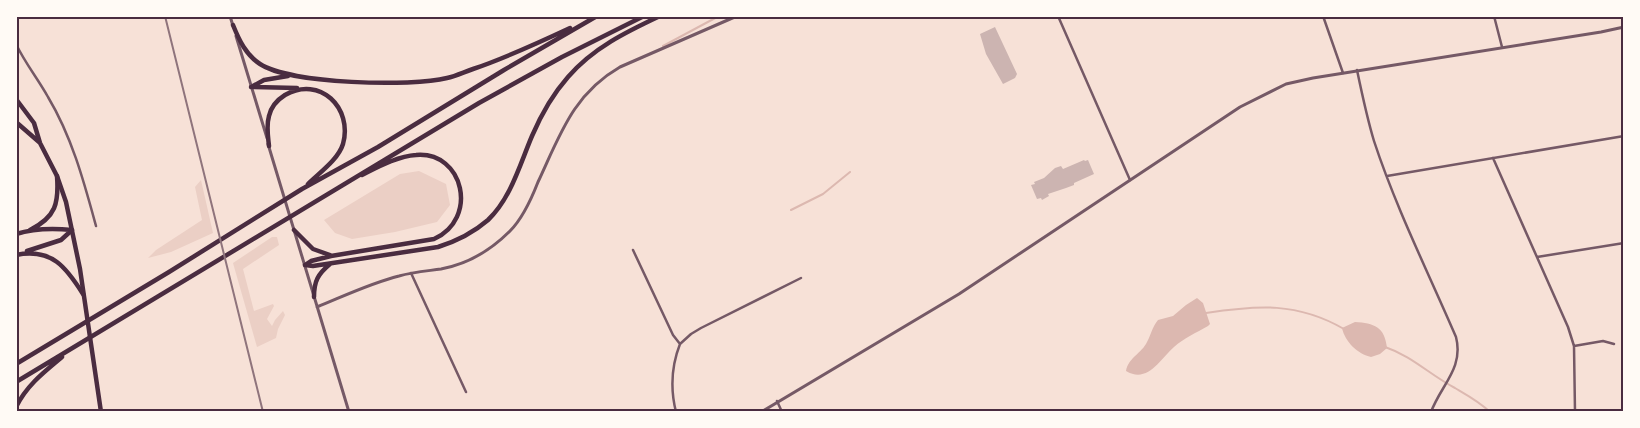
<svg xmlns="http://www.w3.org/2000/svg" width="1640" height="428" font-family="'PT Sans',sans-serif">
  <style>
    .green { fill: #ebcfc5 }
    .water { fill: #dcb8b0 }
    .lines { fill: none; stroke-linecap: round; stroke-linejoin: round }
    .stream { stroke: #dcb8b0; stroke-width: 2 }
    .building { fill: #ccb4b1 }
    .minor { stroke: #755966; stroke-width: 2.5 }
    .tertiary { stroke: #755966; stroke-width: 3 }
    .trunk { stroke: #4a2c40; stroke-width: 4.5 }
    .motorway { stroke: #4a2c40; stroke-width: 4.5 }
    .rail { stroke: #8f747c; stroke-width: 2 }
    .neatline { fill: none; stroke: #4a2c40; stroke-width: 2 }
  </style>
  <rect width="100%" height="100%" fill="#f7e1d7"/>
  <path class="green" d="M419 171 446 184 450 205 437 222 395 232 352 239 335 233 324 220 400 174Z
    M201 180 213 233 171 252 148 258 156 250 202 220 195 187Z
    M272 237H277L279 245 243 269 254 311 273 304 274 306 267 319 272 326 275 320 283 311 285 315 278 329 276 338 257 347 233 263Z"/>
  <path class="water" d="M1197 298 1203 303 1210 324 1208 326C1196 333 1184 338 1174 347 1160 359 1148 384 1126 371 1128 358 1142 353 1147 342 1151 335 1152 327 1158 320L1173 316 1186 305Z
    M1355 322C1374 323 1385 327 1387 348L1380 354 1371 357C1358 354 1345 342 1342 328Z"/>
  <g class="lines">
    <path class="stream" d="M663 46 719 16
      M791 210 823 194 850 172
      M1206 313C1258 305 1297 302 1344 329
      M1385 347C1412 356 1430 375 1455 388 1467 395 1480 402 1490 412"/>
  </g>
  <path class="building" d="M995 27 1017 74 1015 78 1003 84 986 54 980 34Z
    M1084 160 1085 161 1088 160 1094 174 1074 183V185L1066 188 1048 194 1049 196 1042 200 1041 198 1037 199 1031 185 1035 184 1034 182 1044 178 1055 168 1061 166 1063 169Z"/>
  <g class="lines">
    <path class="minor" d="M1058 16 1130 180
      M1323 16 1343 73
      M1494 16 1502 47
      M16 44C25 63 38 79 48 97 72 137 84 182 96 226
      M1357 70C1362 94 1367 118 1374 141 1396 208 1428 272 1456 337 1464 368 1441 385 1431 412
      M1493 158 1568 327 1574 346 1575 412
      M1387 176 1624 136
      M633 250 673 335 680 344C671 367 670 388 676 412
      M1537 257 1624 243
      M411 273 466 392
      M680 344 691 334 701 328 801 278
      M1574 346 1603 341 1614 344
      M777 401 782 412"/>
    <path class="tertiary" d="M230 16 233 26
      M236 36 267 138
      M268 144 349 412
      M317 307C344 296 371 283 399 276 413 272 427 271 441 269 468 264 490 251 510 231 523 218 531 200 538 182 560 135 573 94 620 67L737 16
      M761 412 959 294 1240 107 1286 84 1313 78 1601 32 1624 27"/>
    <path class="trunk" d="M16 99 34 123 40 143 57 176 66 202 80 269 101 412
      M16 122 39 142"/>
    <path class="motorway" d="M233 25C239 40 246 55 260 64 290 84 412 87 447 78 456 76 464 72 473 69 506 58 538 43 570 28
      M253 86 264 80 288 76
      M251 87 297 88
      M269 146C268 136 266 126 269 116 271 107 277 100 285 95 320 75 353 108 343 144 338 160 319 173 308 184
      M30 230C56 217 59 203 57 176
      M294 230 313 249 330 255
      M16 234C35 228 52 228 72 230
      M27 251 61 240 72 230
      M16 255C52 248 66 267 83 294
      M305 265 313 266 438 247C457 241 473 233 488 220 511 198 520 164 532 136 541 115 553 94 568 77 593 48 626 32 660 16
      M305 265 311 261 331 256 434 239C479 219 464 151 416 155 398 156 378 167 362 175
      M314 297C314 281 318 274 330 264
      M16 364 169 272 302 189 378 147 504 70 597 16
      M16 382 479 103 562 57 644 16
      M16 407C27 385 44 372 62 357"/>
    <path class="rail" d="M165 16 263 412"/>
  </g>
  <rect width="1640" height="428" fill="none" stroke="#fffaf5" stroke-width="35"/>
  <rect x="18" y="18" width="1604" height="392" class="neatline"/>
</svg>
